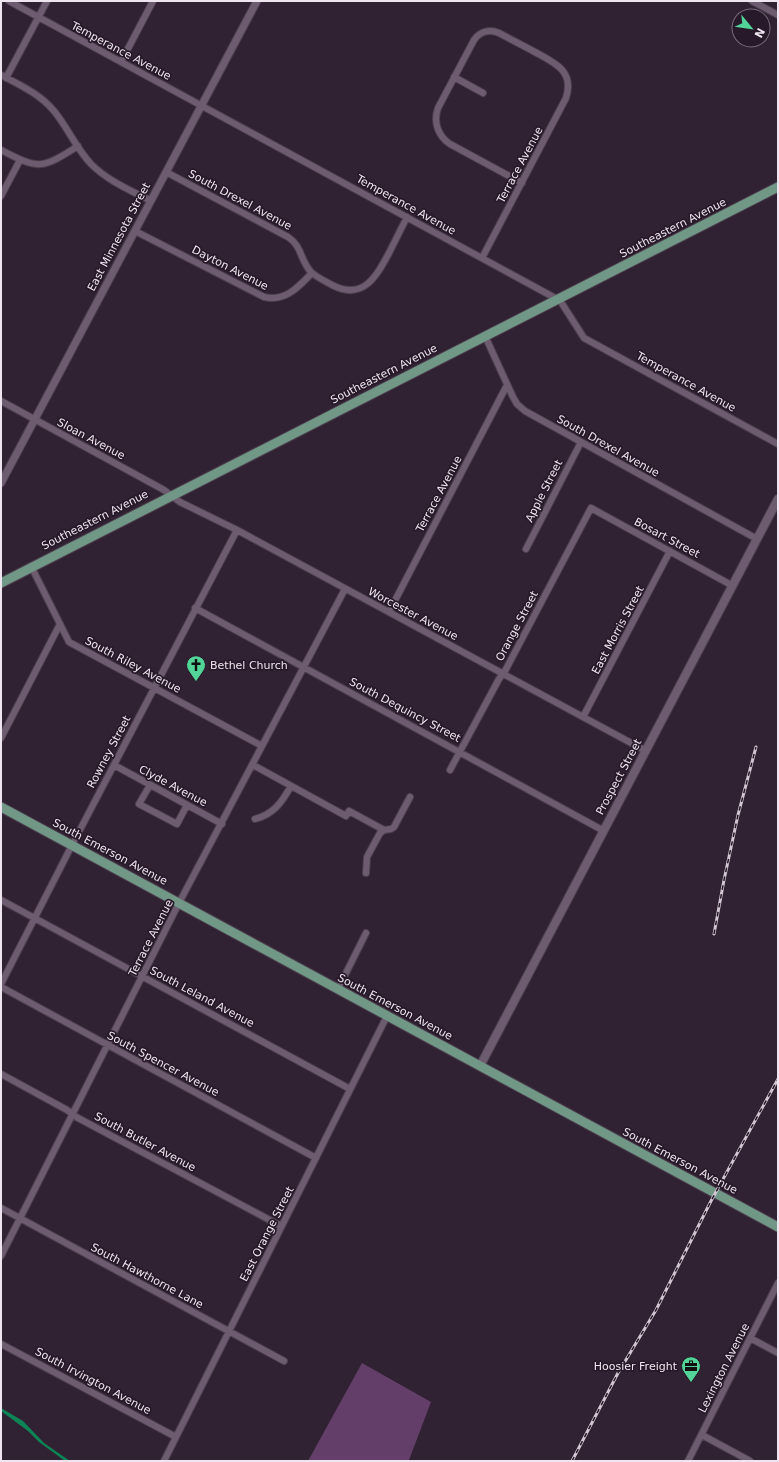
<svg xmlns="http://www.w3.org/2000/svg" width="779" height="1462" font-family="'DejaVu Sans',sans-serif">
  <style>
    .green { fill: #623e68 }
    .water { fill: #0c8456 }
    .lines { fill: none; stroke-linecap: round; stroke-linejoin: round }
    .minor-casing { stroke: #4c3f4e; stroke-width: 8 }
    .tertiary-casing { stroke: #4c3f4e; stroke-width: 9 }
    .secondary-casing { stroke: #4c3f4e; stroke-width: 10 }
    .primary-casing { stroke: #4c3f4e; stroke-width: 11 }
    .minor { stroke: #6d5c6f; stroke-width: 6 }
    .tertiary { stroke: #6d5c6f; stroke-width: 7 }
    .secondary { stroke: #6d5c6f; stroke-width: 8 }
    .primary { stroke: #719787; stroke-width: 9 }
    .rail-casing { stroke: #d1c6d2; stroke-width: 3 }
    .rail { stroke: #271929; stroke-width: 1.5; stroke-dasharray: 4.5; stroke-linecap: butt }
    .labels { text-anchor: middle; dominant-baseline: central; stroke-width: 3.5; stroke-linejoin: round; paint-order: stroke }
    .street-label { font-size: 11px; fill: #efe5f0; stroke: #271929 }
    .poi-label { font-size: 11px; fill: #efe5f0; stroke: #271929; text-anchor: start }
  </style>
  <rect width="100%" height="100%" fill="#312233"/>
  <path class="green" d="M362 1363 431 1402 409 1460 410 1461H308Z"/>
  <path class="water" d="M1 1408 23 1421 44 1443 70 1461H65L39 1442 28 1431 1 1411Z"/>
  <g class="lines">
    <defs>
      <path id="minor" d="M9 1 557 299 561 302 584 338 778 444
        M752 1 778 15
        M121 62 153 1
        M1 75C20 85 40 94 54 111 68 128 76 148 91 164 108 181 130 190 151 201
        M454 77 483 93
        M6 78 47 1
        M1 150C39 170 42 169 78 146
        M166 172 288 237C302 246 300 260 311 272 316 277 325 281 332 285 363 301 376 277 389 253 395 241 401 229 407 217
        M1 196 20 160
        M135 231 264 297C286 302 298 287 312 273
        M482 258 566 98C575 70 553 62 533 51 522 45 510 39 499 33 490 29 480 31 474 40L438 108C433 122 438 136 450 144L522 183
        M485 336 513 397 517 404 525 411 757 539
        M1 401 164 490 180 502 237 530 646 751
        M526 549 581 442
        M31 566 69 642 262 746
        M195 608 604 831
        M389 612 507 385
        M583 717 670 551
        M1 738 60 624
        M114 765 222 824
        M253 765 346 816 349 811 384 830
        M450 770 499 679 505 671 591 508 733 586
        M150 785 139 804 177 824 187 805
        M255 819C274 814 282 802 291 786
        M366 873 367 857 380 833 384 830 391 829 394 827 410 797
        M1 900 350 1089
        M1 984 72 845 237 530
        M1 987 316 1158
        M338 989 366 933
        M1 1074 67 1110 78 1118 281 1226
        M1 1208 284 1361
        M1 1256 179 903 345 589
        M750 1338 778 1353
        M1 1344 176 1437
        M702 1435 750 1461
        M164 1461 387 1016
        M688 1461 778 1283"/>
      <path id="tertiary" d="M1 483 257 1"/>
      <path id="secondary" d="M480 1066 778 499"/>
      <path id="primary" d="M1 583 778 187
        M1 807 778 1227"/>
    </defs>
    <use href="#minor" class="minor-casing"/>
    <use href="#tertiary" class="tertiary-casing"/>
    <use href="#secondary" class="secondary-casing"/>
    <use href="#primary" class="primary-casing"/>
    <use href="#minor" class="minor"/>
    <use href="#tertiary" class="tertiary"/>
    <use href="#secondary" class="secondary"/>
    <use href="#primary" class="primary"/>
    <defs>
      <path id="rail" d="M714 934 724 880 738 815 756 747
        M572 1461 618 1373 656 1310 711 1201 778 1079"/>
    </defs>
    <use href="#rail" class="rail-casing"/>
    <use href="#rail" class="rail"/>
  </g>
  <defs>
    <symbol id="church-pin" viewBox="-11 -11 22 30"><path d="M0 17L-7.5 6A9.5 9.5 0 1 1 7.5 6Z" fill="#52d397" stroke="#271929"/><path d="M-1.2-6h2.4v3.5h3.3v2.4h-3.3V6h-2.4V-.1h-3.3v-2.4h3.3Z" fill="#111"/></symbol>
    <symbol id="office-pin" viewBox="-11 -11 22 30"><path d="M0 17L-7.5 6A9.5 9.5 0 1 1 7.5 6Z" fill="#52d397" stroke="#271929"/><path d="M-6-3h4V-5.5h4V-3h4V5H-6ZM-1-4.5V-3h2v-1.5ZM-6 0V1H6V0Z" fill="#111"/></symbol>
  </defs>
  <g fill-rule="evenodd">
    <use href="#church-pin" x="185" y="654" width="22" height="30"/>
    <use href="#office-pin" x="680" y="1355" width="22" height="30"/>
  </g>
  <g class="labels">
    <g class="street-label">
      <text transform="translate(121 51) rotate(28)">Temperance Avenue</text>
      <text transform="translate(520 165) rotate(-62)">Terrace Avenue</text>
      <text transform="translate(240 200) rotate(28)">South Drexel Avenue</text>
      <text transform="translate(406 205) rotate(29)">Temperance Avenue</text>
      <text transform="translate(673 228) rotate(-27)">Southeastern Avenue</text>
      <text transform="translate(119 237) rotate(-62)">East Minnesota Street</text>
      <text transform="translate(230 268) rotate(27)">Dayton Avenue</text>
      <text transform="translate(384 374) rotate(-27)">Southeastern Avenue</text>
      <text transform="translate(686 382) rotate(29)">Temperance Avenue</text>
      <text transform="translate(91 439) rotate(28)">Sloan Avenue</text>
      <text transform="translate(608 446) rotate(29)">South Drexel Avenue</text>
      <text transform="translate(544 491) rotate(-63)">Apple Street</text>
      <text transform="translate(439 494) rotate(-62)">Terrace Avenue</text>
      <text transform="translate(95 520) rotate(-27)">Southeastern Avenue</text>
      <text transform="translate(667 538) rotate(28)">Bosart Street</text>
      <text transform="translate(413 614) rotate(28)">Worcester Avenue</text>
      <text transform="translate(517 626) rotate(-62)">Orange Street</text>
      <text transform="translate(618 630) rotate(-62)">East Morris Street</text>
      <text transform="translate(133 665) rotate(28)">South Riley Avenue</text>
      <text transform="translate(405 710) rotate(28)">South Dequincy Street</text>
      <text transform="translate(109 752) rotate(-62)">Rowney Street</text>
      <text transform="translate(619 777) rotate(-62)">Prospect Street</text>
      <text transform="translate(173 786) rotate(28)">Clyde Avenue</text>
      <text transform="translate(110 852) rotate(28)">South Emerson Avenue</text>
      <text transform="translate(151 938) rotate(-63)">Terrace Avenue</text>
      <text transform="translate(202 997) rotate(28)">South Leland Avenue</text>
      <text transform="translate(395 1007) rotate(28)">South Emerson Avenue</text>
      <text transform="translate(163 1064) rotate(28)">South Spencer Avenue</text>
      <text transform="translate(145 1142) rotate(28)">South Butler Avenue</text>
      <text transform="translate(680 1161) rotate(28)">South Emerson Avenue</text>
      <text transform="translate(267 1234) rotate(-63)">East Orange Street</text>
      <text transform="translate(147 1276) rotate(28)">South Hawthorne Lane</text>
      <text transform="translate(724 1368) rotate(-63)">Lexington Avenue</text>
      <text transform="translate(93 1381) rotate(28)">South Irvington Avenue</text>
    </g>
    <g class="poi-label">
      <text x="210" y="665">Bethel Church</text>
      <text x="677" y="1366" text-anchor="end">Hoosier Freight</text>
    </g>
  </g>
  <rect width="779" height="1462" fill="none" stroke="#efe5f0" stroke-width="4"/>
  <g transform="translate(751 28) rotate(119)"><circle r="19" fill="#271929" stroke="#776b79"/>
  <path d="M0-3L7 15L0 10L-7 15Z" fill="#52d397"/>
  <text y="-6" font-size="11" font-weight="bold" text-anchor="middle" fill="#efe5f0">N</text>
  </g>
</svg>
